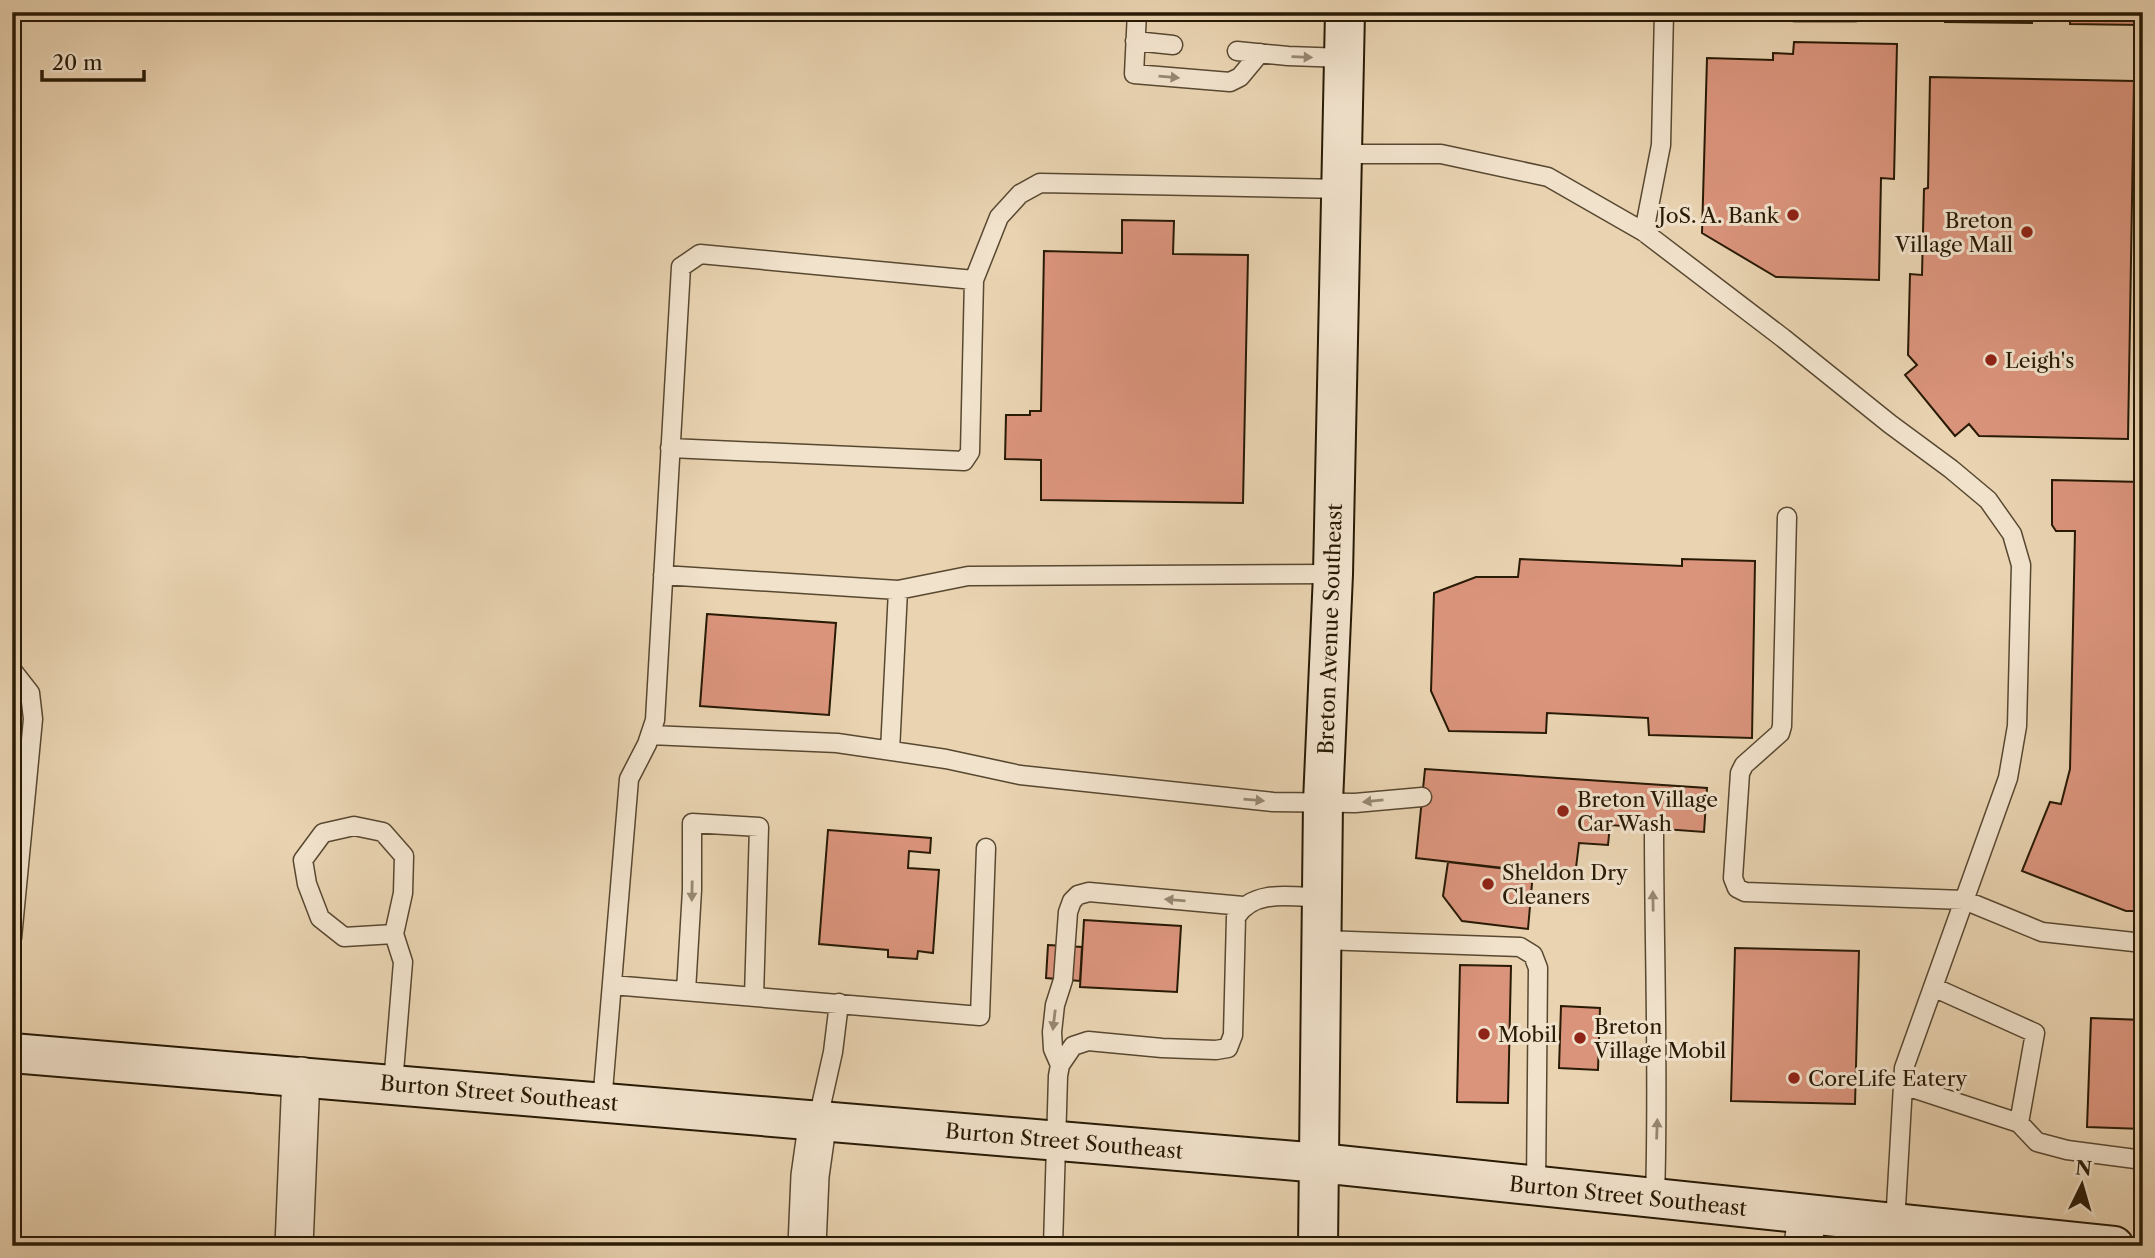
<svg xmlns="http://www.w3.org/2000/svg" width="2155" height="1258" font-family="'Libre Caslon Text',serif">
  <style>
    .building { fill: #da947c; stroke: #281a05; stroke-width: 2 }
    .lines { fill: none; stroke-linecap: round; stroke-linejoin: round }
    .service-casing { stroke: #584830; stroke-width: 21 }
    .minor-casing { stroke: #584830; stroke-width: 40 }
    .secondary-casing { stroke: #281a05; stroke-width: 42 }
    .service { stroke: #f1e2cc; stroke-width: 18 }
    .minor { stroke: #f1e2cc; stroke-width: 37 }
    .secondary { stroke: #f1e2cc; stroke-width: 38 }
    .oneway { fill: #978872 }
    .poi-dot { fill: #8f2418; stroke: #f1e2cc; stroke-width: 2.5 }
    .labels { text-anchor: middle; dominant-baseline: central; stroke-width: 6; stroke-linejoin: round; paint-order: stroke }
    .poi-label { font-size: 21px; fill: #281a05; stroke: #f1e2cc; text-anchor: start }
    .street-label { font-size: 21px; fill: #281a05; stroke: #f1e2cc }
  </style>
  <rect width="100%" height="100%" fill="#e9d3b1"/>
  <filter id="stains"><feTurbulence type="fractalNoise" baseFrequency=".00286" numOctaves="4"/><feColorMatrix values="0 0 0 0 .2 0 0 0 0 .09 0 0 0 0 .02 0 0 0 .5 -.17"/></filter>
  <radialGradient id="worn" r=".72"><stop offset=".6" stop-color="#630" stop-opacity="0"/><stop offset="1" stop-color="#630" stop-opacity=".3"/></radialGradient>
  <path class="building" d="M1946 12H2142L2141 25 2070 24V19H2032V23L1945 22Z
    M1794 42 1897 44 1894 179 1881 178 1879 280 1776 277 1702 233 1707 58 1773 60V53L1793 54Z
    M1930 77 2134 81 2128 439 1979 436 1969 424 1955 436 1905 375 1917 365 1908 355 1910 274 1922 275 1924 189 1928 188Z
    M1122 220 1174 221 1173 254 1248 255 1243 503 1041 500V460L1005 459 1006 415H1030V411H1041L1044 251 1122 253Z
    M2052 480 2143 482V911H2126L2022 871 2050 802 2061 804 2070 769 2075 531H2056L2052 525Z
    M1520 559 1682 566V559L1755 561 1752 738 1649 735 1648 718 1547 713 1546 733 1449 731 1431 691 1434 593 1476 577H1518Z
    M707 614 836 623 829 715 700 706Z
    M1425 769 1707 788 1704 832 1610 825 1608 845 1579 843 1575 876 1416 858Z
    M828 830 931 838 930 853 909 851 908 868 939 870 933 953 918 951 917 959 888 957V950L819 944Z
    M1448 862 1533 872 1528 929 1462 921 1443 896Z
    M1084 920 1181 926 1177 992 1080 987Z
    M1048 945 1082 947 1080 981 1046 978Z
    M1735 948 1859 951 1855 1104 1731 1101Z
    M1460 965 1511 966 1508 1103 1457 1102Z
    M1561 1006 1600 1008 1598 1070 1559 1068Z
    M2091 1018 2143 1020V1129L2087 1127Z"/>
  <g class="lines">
    <defs>
      <path id="service" d="M1137 12 1134 74 1230 82 1240 77 1260 53
        M1795 12H1855
        M1135 41 1173 45
        M1237 51 1288 56 1344 58
        M1343 154H1441L1548 177 1644 232 1783 338 1890 424 1951 469 1988 500 2012 534 2021 565 2017 726 2008 778 1904 1068 1895 1224
        M1644 232 1661 145 1664 12
        M670 448 964 461 970 452 974 280
        M1787 517 1782 726 1780 733 1744 765 1740 773 1733 878 1737 888 1745 892 1964 900 2042 932 2143 943
        M663 575 898 590 968 576 1333 574
        M12 670 30 693 33 719 12 938
        M650 735 837 743 946 759 1020 775 1273 802 1355 803 1422 797
        M890 751 898 590
        M1654 828C1654 951 1659 1074 1655 1197
        M1322 940 1520 947 1533 955 1538 968 1536 1187
        M612 985 980 1016 986 848
        M686 991 692 890V823L759 827 754 997
        M1060 1065 1053 1049 1052 1032 1055 1005 1063 980 1068 912 1072 901 1078 895 1089 892 1243 906
        M393 1084 403 962 394 934 403 893 404 856 383 832 354 826 323 833 303 860 307 884 320 918 344 937 394 934
        M1903 1085 2019 1123 2035 1033 1933 987
        M602 1103 629 779 647 744 655 720 681 267 700 254 974 280 999 217 1020 194 1040 183 1342 189
        M818 1119 833 1052 839 1003
        M2019 1123 2037 1142 2067 1150 2143 1160
        M1053 1246 1058 1076 1060 1065 1073 1046 1088 1041 1162 1048 1216 1050 1228 1048 1233 1035 1236 917C1254 888 1293 897 1323 898"/>
      <path id="minor" d="M294 1246 301 1076
        M807 1246 810 1176 818 1119
        M1803 1246 1807 1214"/>
      <path id="secondary" d="M12 1053 1320 1163 2114 1246
        M1318 1246 1323 802 1333 574 1345 12"/>
    </defs>
    <use href="#service" class="service-casing"/>
    <use href="#minor" class="minor-casing"/>
    <use href="#secondary" class="secondary-casing"/>
    <use href="#service" class="service"/>
    <use href="#minor" class="minor"/>
    <use href="#secondary" class="secondary"/>
  </g>
  <defs><path id="oneway-solid" d="M-6-.8H1V-3.2L6.5 0L1 3.2V.8H-6Z" transform="scale(1.75)"/></defs>
  <g class="oneway">
    <use href="#oneway-solid" transform="translate(1302 57) rotate(2)"/>
    <use href="#oneway-solid" transform="translate(1169 77) rotate(5)"/>
    <use href="#oneway-solid" transform="translate(1254 800) rotate(5)"/>
    <use href="#oneway-solid" transform="translate(1373 801) rotate(174)"/>
    <use href="#oneway-solid" transform="translate(692 891) rotate(91)"/>
    <use href="#oneway-solid" transform="translate(1175 900) rotate(-175)"/>
    <use href="#oneway-solid" transform="translate(1653 901) rotate(-91)"/>
    <use href="#oneway-solid" transform="translate(1054 1020) rotate(97)"/>
    <use href="#oneway-solid" transform="translate(1657 1129) rotate(-88)"/>
  </g>
  <g class="poi-dot">
    <circle cx="1793" cy="215" r="7"/>
    <circle cx="2027" cy="232" r="7"/>
    <circle cx="1991" cy="360" r="7"/>
    <circle cx="1563" cy="811" r="7"/>
    <circle cx="1488" cy="884" r="7"/>
    <circle cx="1484" cy="1034" r="7"/>
    <circle cx="1580" cy="1038" r="7"/>
    <circle cx="1794" cy="1078" r="7"/>
  </g>
  <g class="labels">
    <g class="poi-label">
      <text x="1779" y="215" text-anchor="end">JoS. A. Bank</text>
      <text x="2013" y="220" text-anchor="end">Breton<tspan x="2013" dy="24">Village Mall</tspan></text>
      <text x="2005" y="360">Leigh's</text>
      <text x="1577" y="799">Breton Village<tspan x="1577" dy="24">Car Wash</tspan></text>
      <text x="1502" y="872">Sheldon Dry<tspan x="1502" dy="24">Cleaners</tspan></text>
      <text x="1594" y="1026">Breton<tspan x="1594" dy="24">Village Mobil</tspan></text>
      <text x="1498" y="1034">Mobil</text>
      <text x="1808" y="1078">CoreLife Eatery</text>
    </g>
    <g class="street-label">
      <text transform="translate(1330 629) rotate(-88)">Breton Avenue Southeast</text>
      <text transform="translate(499 1093) rotate(5)">Burton Street Southeast</text>
      <text transform="translate(1064 1141) rotate(5)">Burton Street Southeast</text>
      <text transform="translate(1628 1196) rotate(6)">Burton Street Southeast</text>
    </g>
  </g>
  <rect width="2155" height="1258" fill="none" stroke="#e9d3b1" stroke-width="42"/>
  <rect x="14" y="14" width="2127" height="1230" fill="none" stroke="#281a05" stroke-width="3.5"/>
  <rect x="21" y="21" width="2113" height="1216" fill="none" stroke="#281a05" stroke-width="2"/>
  <g transform="translate(2082 1185) rotate(5)" stroke="#f1e2cc" stroke-width="5" paint-order="stroke">
  <path d="M0-5L12 26L0 18L-12 26Z" fill="#281a05"/>
  <text y="-10" font-size="19" font-weight="bold" text-anchor="middle" fill="#281a05">N</text>
  </g>
  <path d="M42 70v10h102v-10" fill="none" stroke="#281a05" stroke-width="3.5"/>
  <text x="52" y="70" font-size="21" fill="#281a05" stroke="#f1e2cc" stroke-width="5" paint-order="stroke">20 m</text>
  <rect width="100%" height="100%" filter="url(#stains)"/>
  <rect width="100%" height="100%" fill="url(#worn)"/>
</svg>
